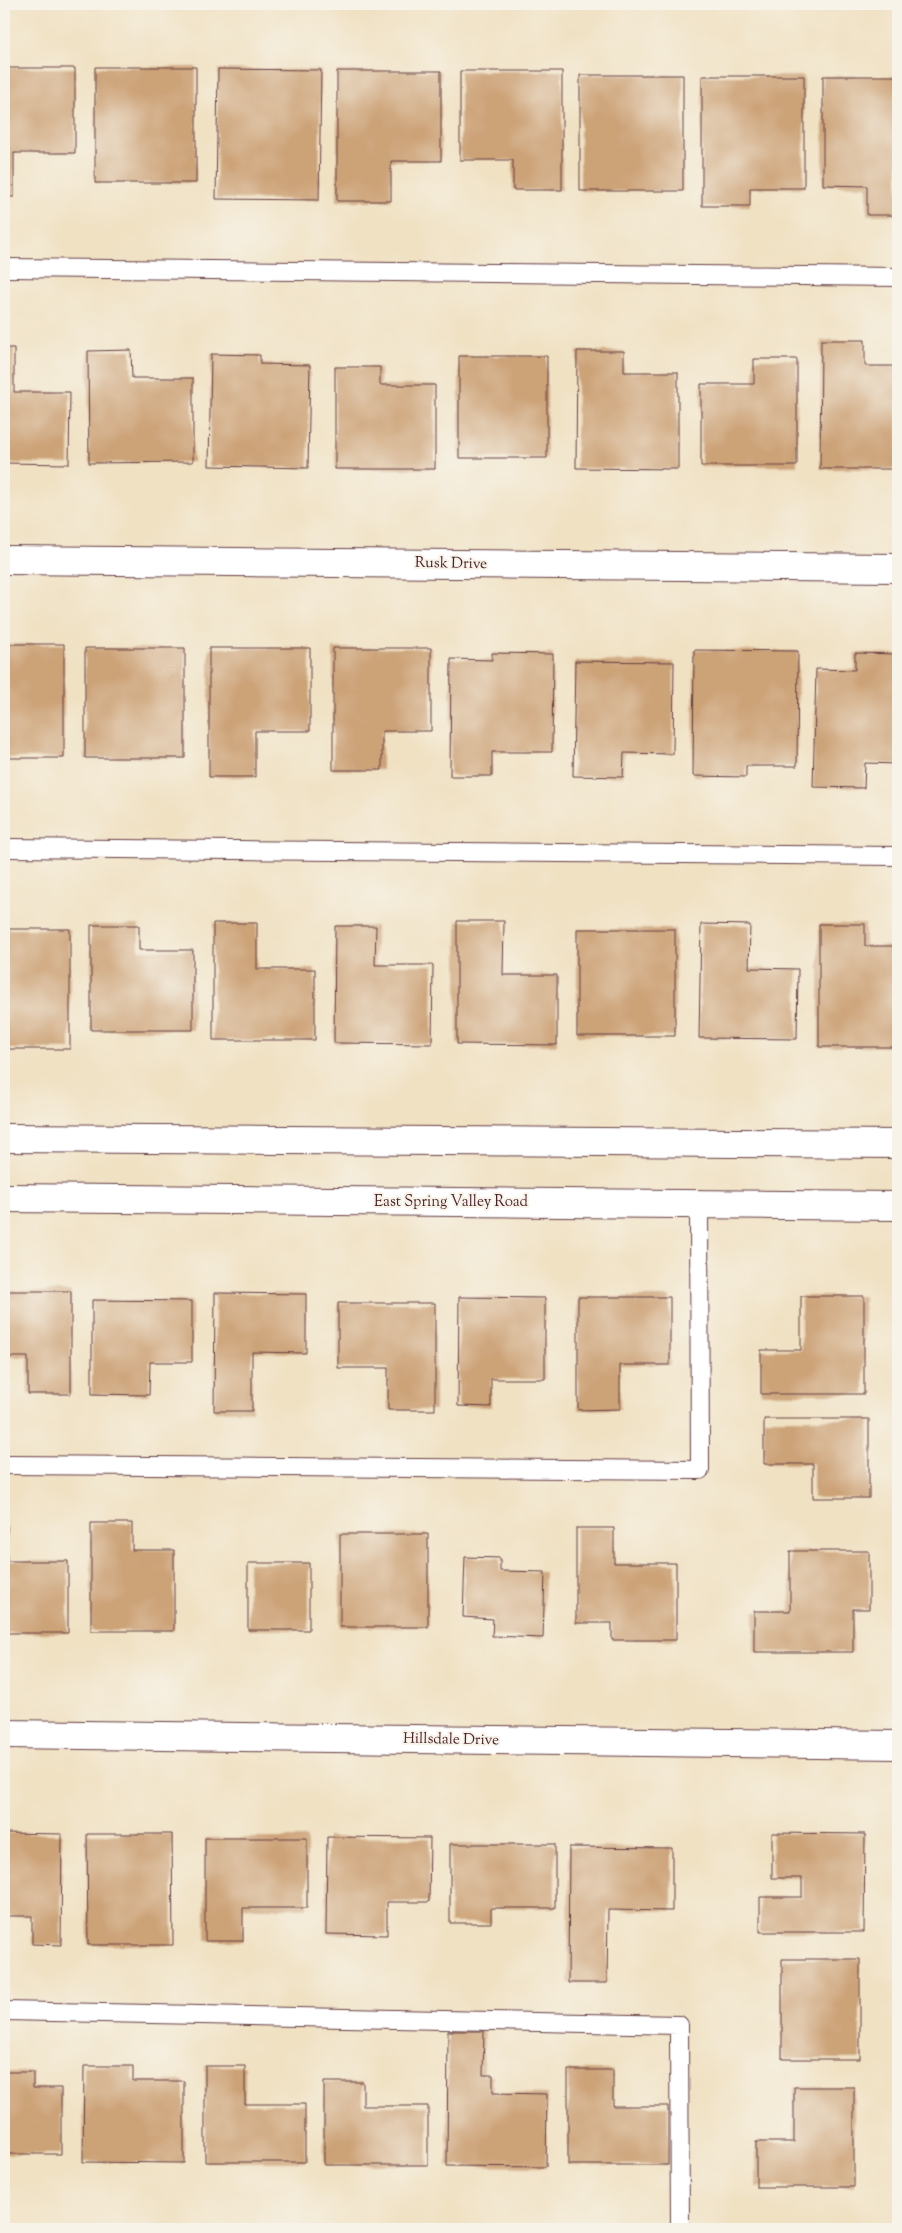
<svg xmlns="http://www.w3.org/2000/svg" width="902" height="2233" font-family="'Sorts Mill Goudy',serif">
  <style>
    .building { fill: #cca277 }
    .lines { fill: none; stroke-linecap: round; stroke-linejoin: round }
    .lane-casing { stroke: #633c42; stroke-width: 20 }
    .street-casing { stroke: #633c42; stroke-width: 30 }
    .secondary-casing { stroke: #633c42; stroke-width: 30 }
    .lane { stroke: #fff; stroke-width: 18 }
    .street { stroke: #fff; stroke-width: 28 }
    .secondary { stroke: #fff; stroke-width: 28 }
    .labels { text-anchor: middle; dominant-baseline: central; stroke-width: 4; stroke-linejoin: round; paint-order: stroke }
    .street-label { font-size: 15px; fill: #4a1f2b; stroke: #f7f3e8 }
  </style>
  <rect width="100%" height="100%" fill="#f7f3e8"/>
  <filter id="ink" filterUnits="userSpaceOnUse"><feTurbulence type="fractalNoise" baseFrequency=".02" numOctaves="2"/><feDisplacementMap in="SourceGraphic" scale="10" xChannelSelector="R" yChannelSelector="G"/><feConvolveMatrix kernelMatrix="1 2 1 2 8 2 1 2 1" color-interpolation-filters="sRGB"/></filter>
  <filter id="wash" filterUnits="userSpaceOnUse"><feTurbulence type="fractalNoise" baseFrequency=".0096" numOctaves="4" result="noise"/><feDisplacementMap in="SourceGraphic" scale="20" xChannelSelector="R" yChannelSelector="G"/><feGaussianBlur stdDeviation="1.12" result="paint"/><feColorMatrix in="noise" values="0 0 0 0 0 0 0 0 0 0 0 0 0 0 0 0 0 1.4 0 .05"/><feComposite in="paint" operator="in"/></filter>
  <g filter="url(#wash)">
    <rect width="100%" height="100%" fill="#f0e1c3"/>
    <g id="blocks">
      <path class="building" d="M95 67H196V183H95Z
        M4 68H75V153H14V197H4Z
        M218 69 321 70 319 200 216 199Z
        M337 71H441V161H391V201H337Z
        M460 71H562V190H513V160H460Z
        M580 75H683V191H580Z
        M702 76H804V188H750V206H702Z
        M823 76H898V215H867V186L823 185Z
        M821 340H865V366H898V469H820Z
        M4 348H14V392H70L69 464 4 463Z
        M131 350 132 378H193V462L89 463 88 351Z
        M577 351H624V372H678V469L576 468Z
        M211 354 260 355V364L310 365 308 468 209 466Z
        M459 356H547V458H459Z
        M754 359H797V466H701V384H754Z
        M335 367H380V385H435V469H335Z
        M4 644H64V758H4Z
        M85 648H185V758H85Z
        M209 648H310V731H255V777H209Z
        M333 648H431V731H382V770H333Z
        M694 650 798 651 797 766H746V777L693 776Z
        M492 653 553 654 552 752H492V776H450L451 659 492 660Z
        M855 653 898 654V764L865 763 864 788 813 787 816 669 855 670Z
        M575 661 674 662 673 754 624 753 623 777 573 776Z
        M457 921H504L503 975H557V1045L457 1044Z
        M213 923H257V969H315V1040H213Z
        M701 924 750 925 749 968 798 969 797 1039 699 1038Z
        M819 924H865V946H898V1047H819Z
        M91 925H139V950H193V1030H91Z
        M335 926H376L375 965H433L432 1044 334 1043Z
        M4 929H70V1049H4Z
        M577 929H675V1036H577Z
        M4 1291H71V1394H28V1357H4Z
        M215 1293 306 1294V1353L252 1352V1411H214Z
        M801 1296H864V1394H761V1350H801Z
        M459 1297 545 1298V1379H491V1407L458 1406Z
        M578 1297H670V1365H620V1409L578 1410Z
        M92 1300 192 1301V1362H150L149 1395 92 1394Z
        M338 1303H435V1410H388V1368H338Z
        M764 1419H869V1498H813V1464H764Z
        M91 1523H132V1550H174V1631H91Z
        M4 1526H7V1561H68V1633H4Z
        M576 1528H614V1563H676V1640H612V1623H576Z
        M340 1534H428V1627H340Z
        M790 1551H869V1609H853V1652H754V1611H790Z
        M465 1557 500 1558V1571L545 1572 543 1638 492 1636 493 1619 463 1617Z
        M248 1563H309V1630H248Z
        M4 1833 62 1834 61 1945 32 1944V1916H4Z
        M772 1833 865 1834 864 1932H760V1897H802V1878H772Z
        M87 1834H172L173 1945H88Z
        M327 1837 430 1838 429 1902H387V1935L326 1934Z
        M205 1838H307V1908H243V1941H205Z
        M450 1844H555V1908H491V1923H450Z
        M569 1847 672 1848V1911L608 1910 607 1983H568Z
        M782 1959H860V2059H782Z
        M448 2031H484L483 2075H493V2093L547 2094 546 2167 447 2166Z
        M84 2066H133V2081H184V2163L83 2162Z
        M205 2066H245V2104H305V2162H205Z
        M568 2070H613V2106H668V2165H568Z
        M4 2072H33V2088H61V2154H4Z
        M324 2082H363V2106H428V2165H324Z
        M794 2087H854V2187H756V2142H794Z"/>
    </g>
  </g>
  <g filter="url(#ink)">
    <use href="#blocks" fill-opacity="0" stroke="#633c42" stroke-width="1"/>
    <g class="lines">
      <defs>
        <path id="lane" d="M4 268 898 277
          M4 848 898 856
          M4 1465 700 1470 699 1204
          M4 2011 679 2025 680 2229"/>
        <path id="street" d="M4 560 898 568
          M4 1734 898 1745"/>
        <path id="secondary" d="M4 1138 898 1144
          M4 1198 898 1206"/>
      </defs>
      <use href="#lane" class="lane-casing"/>
      <use href="#street" class="street-casing"/>
      <use href="#secondary" class="secondary-casing"/>
      <use href="#lane" class="lane"/>
      <use href="#street" class="street"/>
      <use href="#secondary" class="secondary"/>
    </g>
  </g>
  <g class="labels">
    <g class="street-label">
      <text transform="translate(451 564) rotate(1)">Rusk Drive</text>
      <text x="451" y="1202">East Spring Valley Road</text>
      <text transform="translate(451 1740) rotate(1)">Hillsdale Drive</text>
    </g>
  </g>
  <rect width="902" height="2233" fill="none" stroke="#f7f3e8" stroke-width="20"/>
</svg>
